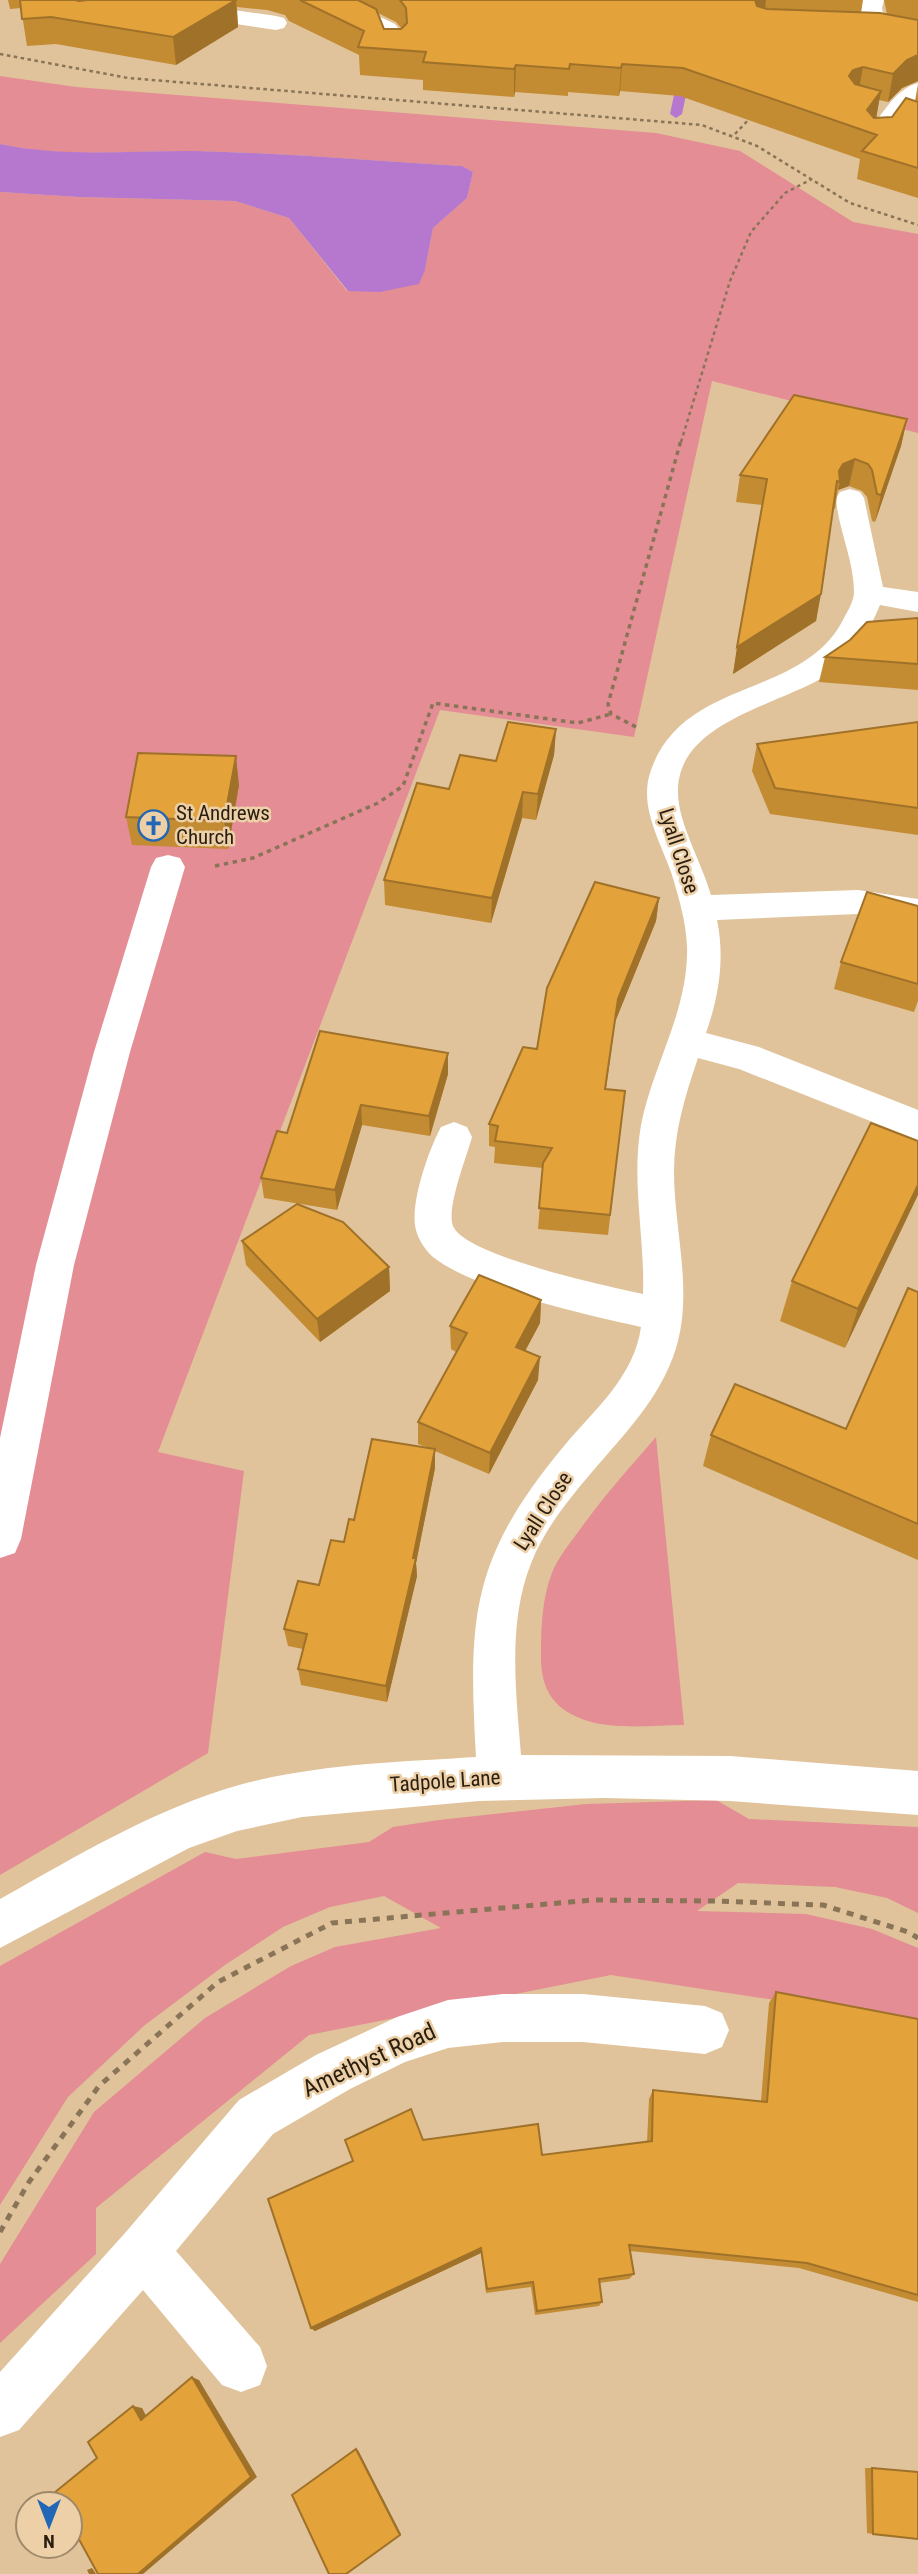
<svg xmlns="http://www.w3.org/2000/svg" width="918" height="2574" font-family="'Roboto Condensed',sans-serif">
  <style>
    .green { fill: #e48d94 }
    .water { fill: #b578ce }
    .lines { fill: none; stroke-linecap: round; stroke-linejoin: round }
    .stream { fill: #b578ce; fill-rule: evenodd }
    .path-far2 { stroke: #897458; stroke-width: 2.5; stroke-dasharray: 3.5 3.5; stroke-linecap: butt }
    .path-far1 { stroke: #897458; stroke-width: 3.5; stroke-dasharray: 4.5 4.5; stroke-linecap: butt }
    .path { stroke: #897458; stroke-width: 5; stroke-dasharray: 7 7; stroke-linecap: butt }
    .minor { fill: #fff; fill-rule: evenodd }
    .wall { fill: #c38b32; fill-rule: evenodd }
    .shaded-wall { fill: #9f7129 }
    .building { fill: #e3a23a; stroke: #9f7129; stroke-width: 2 }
    .labels { text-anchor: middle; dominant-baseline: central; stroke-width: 5; stroke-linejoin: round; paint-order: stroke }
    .poi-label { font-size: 21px; fill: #291e0f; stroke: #edd0a8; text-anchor: start }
    .street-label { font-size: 21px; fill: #291e0f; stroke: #edd0a8 }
    .near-street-label { font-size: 24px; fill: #291e0f; stroke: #edd0a8 }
  </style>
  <rect width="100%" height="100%" fill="#e0c39b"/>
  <path class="green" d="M0 76 76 87 656 133 740 151 853 222 918 234V433L712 381 634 737 440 710 158 1452 244 1471 208 1753 0 1875V192L79 197 235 201 289 218 347 291 425 270 433 228 467 198 473 172 462 166C373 161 285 153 196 151 130 150 65 159 0 144Z
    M656 1437 684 1725C653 1725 618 1730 588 1721 553 1710 540 1689 541 1653 541 1627 542 1598 552 1573 558 1557 571 1542 581 1528 604 1496 630 1467 656 1437Z
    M716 1800 749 1819 918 1827V1913L887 1898 835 1887 738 1883 697 1911 806 1914 872 1929 918 1948V2022L611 1975 309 2035 96 2208V2254L0 2343V2264L94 2112 205 2018 291 1966 335 1947 441 1928 384 1896 330 1907 283 1927 225 1965 145 2025 68 2097 0 2205V1966L205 1852 236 1859 369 1842 393 1827 439 1820 586 1804Z"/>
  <path class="water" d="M0 144C65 158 130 150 196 151 285 153 374 161 462 166L473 172 467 198 433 228 425 270 419 284 380 292 348 291 289 218 235 201 79 197 0 192Z"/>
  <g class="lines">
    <path class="stream" d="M685 68 691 71 682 114 676 118 670 114 679 71Z"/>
    <path class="path-far2" d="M0 54 128 78 702 125 757 146 850 203 918 225
      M735 134 751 117
      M681 442 730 281 751 232 785 193 812 179"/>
    <path class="path-far1" d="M636 727 611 714 608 704 681 440
      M215 866 253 858 378 803 403 786 433 703 578 723 611 714"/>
    <path class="path" d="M0 2232 29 2182 99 2086 218 1982 332 1923 593 1900 712 1901 823 1905 908 1932 918 1938"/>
    <path class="minor" d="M315 0H344L395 24 404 35 405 49 402 54H386L379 34 318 5Z
      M862 0H884L882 8 887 31 884 36 876 38 836 35 833 30 836 25 863 24 860 8Z
      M185 3 276 16 284 18 287 23 284 28 276 30 177 15 174 10 177 5Z
      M918 83V101L885 143H869L865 138C879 119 894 89 918 83Z
      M850 489 860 492 864 498 883 587 918 592V612L880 605C871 626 860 649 843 664 795 706 665 716 679 804 683 831 703 867 711 895L858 890 918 899V923L858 914 717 920C725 958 719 996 706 1033L759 1047 918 1110V1140L739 1069 698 1058C685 1096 674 1132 674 1172 674 1227 692 1287 678 1341 665 1391 631 1427 598 1465 574 1493 546 1526 532 1561 507 1621 516 1692 521 1755L730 1756 918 1771V1815L730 1801 604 1798 479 1801 302 1817 237 1831 189 1848 0 1948V1899C77 1856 154 1809 239 1785 316 1764 398 1762 476 1757 468 1616 471 1558 564 1446 595 1409 634 1377 641 1327 588 1315 474 1290 433 1257 426 1251 418 1239 416 1230 409 1205 429 1149 441 1127L454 1122 467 1127 472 1137C467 1156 446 1208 453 1226 465 1256 610 1287 643 1294 645 1238 631 1182 641 1125 653 1064 689 1010 687 946 686 922 679 898 672 875 661 842 639 808 650 773 682 675 805 701 845 616 849 609 854 600 854 592 854 560 838 529 836 498L840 492Z
      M168 855 180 858 185 867 130 1052 74 1265 21 1539 15 1553 0 1558V1438L36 1265 94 1052 151 867 156 858Z
      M503 1994H583L705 2006 722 2013 729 2030 722 2047 705 2054 583 2042H503L448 2048 405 2062 350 2089 273 2134 176 2251 260 2347 267 2366 260 2385 241 2392 222 2385 143 2290 19 2430 0 2437V2372L125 2233 239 2100 316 2055 397 2017 448 2000Z"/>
  </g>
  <path class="wall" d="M8 0H863L861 13 887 14 884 0H918V81L902 88 888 102 879 100 876 118 892 117 915 101 918 84V198L857 179 860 159 680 96 620 91 619 96 568 92V96L515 92 514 97 423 90V80L360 75 359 55 289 21 285 15 267 10 237 7 238 27 176 65 56 44 27 46 21 8 10 9ZM378 13 396 22 402 29H384Z
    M907 419 901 446 875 522 872 521 867 497 862 491 849 486 838 490 835 509 833 508 816 621 733 674 762 505 736 502 740 475Z
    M918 618V690L819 682 825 657Z
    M918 722V835L770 814 752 771 757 744Z
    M556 729 554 755 536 820 522 818 491 923 385 905 384 880 449 789Z
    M239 785 228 849 132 845 126 817Z
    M659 898 656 921 615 1022 606 1089 625 1091 608 1235 538 1229 543 1168 494 1163 495 1147 489 1146V1124L537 1049Z
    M918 906V1001L914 1012 834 989 841 962Z
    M320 1031 448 1074 430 1136 362 1125 337 1210 264 1198 261 1178 287 1133Z
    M918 1141 845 1348 780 1321 792 1281Z
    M242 1241 389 1267 390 1291 320 1342 246 1265Z
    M918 1292V1560L703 1466 711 1435 846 1429Z
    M541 1300 540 1323 525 1351 538 1380 489 1474 435 1451V1468L416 1563 417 1576 387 1702 301 1685 298 1669 303 1649 288 1646 284 1629 319 1585 344 1542 429 1448 418 1444V1422L456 1352 451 1349 450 1326Z
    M776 1992 918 2019V2302L799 2268 630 2251 634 2274 629 2279 599 2283 602 2302 599 2306 535 2315 531 2287 486 2293 481 2253 315 2331 311 2328 423 2140 542 2155 647 2142 649 2099 653 2090 761 2101 769 2003Z
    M865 2468H872L873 2534 867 2533Z"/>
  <path class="shaded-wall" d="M236 0 238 27 176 65 173 37Z
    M754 0H766L764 17Z
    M918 55V81L902 88 888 102 893 74 907 60Z
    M622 64 620 91 619 96 621 68Z
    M516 65 515 92 514 97V69Z
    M863 67 858 94 849 76 853 70Z
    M881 91 876 119 867 132V110Z
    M907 419 901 446 875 522 881 495Z
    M855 459 849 486 838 490 840 482 837 481 839 471 843 464Z
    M821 594 816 621 733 674 737 647Z
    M556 729 554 755 536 820 538 794Z
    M236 756 239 785 228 849 224 821Z
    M523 792 522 818 491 923 492 898Z
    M659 898 656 921 615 1022 603 1111 618 999Z
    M448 1053V1074L430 1136 429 1116Z
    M361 1105 362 1125 337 1210 335 1190Z
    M918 1185V1195L845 1348 858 1309Z
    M389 1267 390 1291 320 1342 317 1319Z
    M541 1300 540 1323 515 1370 516 1347Z
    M540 1357 538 1380 489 1474 490 1453Z
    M435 1449V1468L416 1563 417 1576 387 1702 386 1686Z
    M481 2248V2253L315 2331 311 2328Z
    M192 2377 199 2380 257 2477 143 2574H138Z
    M133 2406 142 2408 149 2421 141 2420Z
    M356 2449 358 2450 401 2534 400 2535Z
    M92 2568 96 2574H89L87 2570Z"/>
  <path class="building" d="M20 0H75L79 1 88 0H236L173 37 51 17 22 19Z
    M300 0H358L376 9 384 29H401L407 23 406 8 400 0H755L757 6 767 9 880 13 918 20V55L907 60 893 74 863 67 853 70 849 76 855 84 881 91 867 110 874 118 892 117 906 98 918 102V168L862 151 877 135 683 68 622 64 621 68 570 64 569 69 516 65 514 69 423 62 426 52 358 47 364 31Z
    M794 395 907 419 881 495 877 494 872 470 868 464 855 459 843 464 839 471 840 482 837 481 821 594 737 647 767 479 740 475Z
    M918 618V664L825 657 850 640 867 622Z
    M508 722 556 729 538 794 523 792 492 898 384 880 417 783 449 789 460 755 496 761Z
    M918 722V808L775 788 757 744Z
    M138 753 236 756 224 821 126 817Z
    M595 882 659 898 618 999 605 1089 625 1091 610 1215 539 1208 543 1163 552 1148 495 1141 498 1126 489 1124 523 1047 537 1049 547 988Z
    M867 892 918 906V984L841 962Z
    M320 1031 448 1053 429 1116 361 1105 335 1190 261 1178 277 1131 287 1133Z
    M871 1123 918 1141V1185L858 1309 792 1281Z
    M297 1204 343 1222 389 1267 317 1319 242 1241Z
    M479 1275 541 1300 516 1347 540 1357 490 1453 418 1422 467 1333 450 1326Z
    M908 1288 918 1292V1524L711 1435 735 1384 846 1429Z
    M372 1439 435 1449 413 1558H416L386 1686 298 1669 307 1634 284 1629 298 1581 319 1585 331 1540 344 1542 349 1519 354 1520Z
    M776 1992 918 2019V2295L807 2263 629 2245 634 2274 599 2279 602 2302 537 2311 533 2282 487 2289 481 2248 311 2328 268 2199 353 2161 345 2140 411 2109 423 2140 538 2124 542 2155 652 2141 653 2090 767 2102Z
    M192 2377 251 2477 138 2574H98L70 2523V2504H60L54 2493 97 2458 88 2442 133 2406 141 2420Z
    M356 2449 400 2535 346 2574H329L292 2495Z
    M872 2468 918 2472V2539L873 2534Z"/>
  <defs>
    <symbol id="church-ring" viewBox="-11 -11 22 22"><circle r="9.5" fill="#edd0a8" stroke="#2266b6" stroke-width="1.5"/><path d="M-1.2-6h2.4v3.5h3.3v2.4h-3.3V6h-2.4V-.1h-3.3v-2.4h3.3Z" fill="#2266b6"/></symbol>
  </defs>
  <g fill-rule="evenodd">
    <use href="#church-ring" x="136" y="808" width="35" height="35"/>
  </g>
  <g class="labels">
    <g class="poi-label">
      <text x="176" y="813">St Andrews<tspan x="176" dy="24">Church</tspan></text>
    </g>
    <g class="street-label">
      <text transform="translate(679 851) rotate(72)">Lyall Close</text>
      <text transform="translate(543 1511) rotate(-57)">Lyall Close</text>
      <text transform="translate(445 1781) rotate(-4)">Tadpole Lane</text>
    </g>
    <g class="near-street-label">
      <text transform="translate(369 2060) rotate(-25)">Amethyst Road</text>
    </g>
  </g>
  <g transform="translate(49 2525) rotate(180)"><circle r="33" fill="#edd0a8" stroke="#9f896b" stroke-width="2"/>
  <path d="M0-5L12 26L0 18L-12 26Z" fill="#2266b6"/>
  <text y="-10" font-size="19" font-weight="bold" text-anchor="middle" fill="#291e0f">N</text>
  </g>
</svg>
